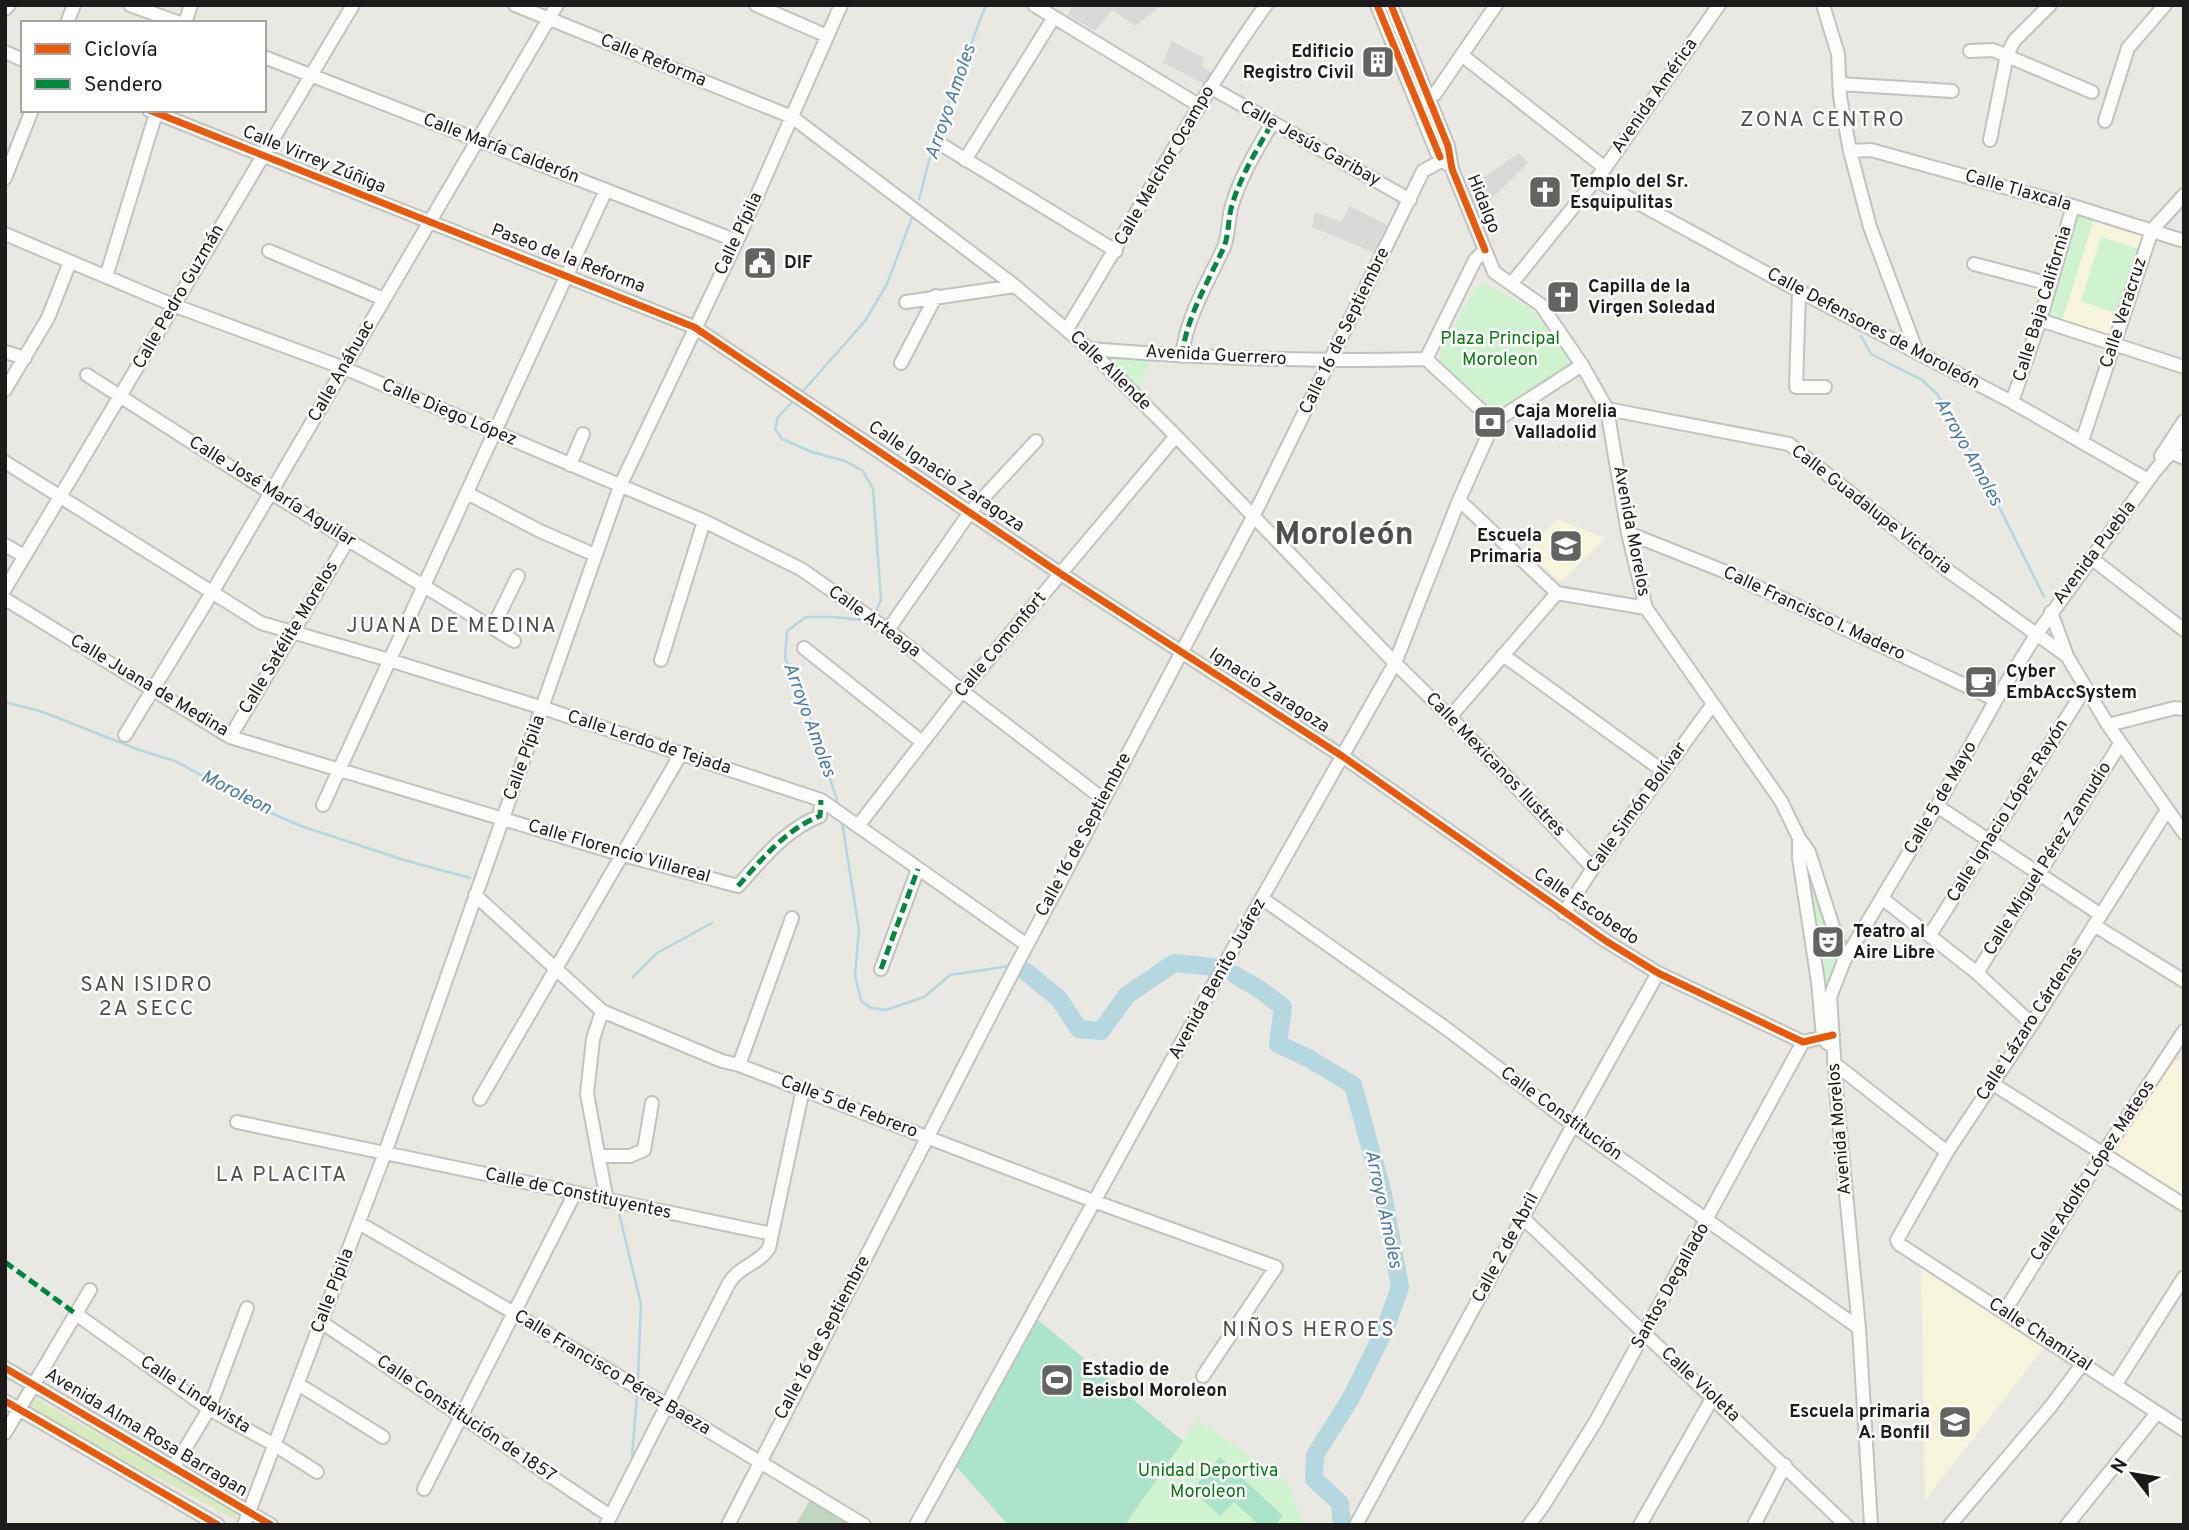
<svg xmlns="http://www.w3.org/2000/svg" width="2189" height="1530" font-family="Overpass,sans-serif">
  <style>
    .education { fill: #f6f5dc }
    .grass { fill: #d7eac0 }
    .cemetery { fill: #c1d6c1 }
    .park { fill: #cff2cf }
    .pitch { fill: #ace4cb }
    .parking { fill: #dad9d7 }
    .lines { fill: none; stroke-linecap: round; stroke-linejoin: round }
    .stream { stroke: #b5d7df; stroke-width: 2.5 }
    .river { stroke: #b5d7df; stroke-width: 18 }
    .minor-casing { stroke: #c2c2bf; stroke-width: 16 }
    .minor { stroke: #fcfcfb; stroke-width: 12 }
    .quiet { stroke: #00873e; stroke-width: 5; stroke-dasharray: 10 5; stroke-linecap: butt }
    .cycleway-casing { stroke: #fff; stroke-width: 11 }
    .cycleway { stroke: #e8590c; stroke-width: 7 }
    .labels { text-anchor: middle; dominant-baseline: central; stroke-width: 5; stroke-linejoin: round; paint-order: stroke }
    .poi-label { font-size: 18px; font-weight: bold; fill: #1b1b1b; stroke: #fff; text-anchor: start }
    .street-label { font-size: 18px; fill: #1b1b1b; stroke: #fff }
    .park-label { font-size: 18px; fill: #077b10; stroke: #fff }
    .water-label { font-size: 19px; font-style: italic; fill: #457aad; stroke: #fff }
    .quarter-label { font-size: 21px; letter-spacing: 2px; fill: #4e4e4e; stroke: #fff }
    .town-label { font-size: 32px; font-weight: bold; fill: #4e4e4e; stroke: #fff }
  </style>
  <rect width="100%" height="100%" fill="#eae8e3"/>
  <path class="education" d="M2073 206 2152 230 2114 345 2040 320Z
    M1557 519 1605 538 1561 582 1527 553Z
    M2173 1059 2184 1065V1197L2113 1155Z
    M1921 1262 2048 1343 1925 1500Z"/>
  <path class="grass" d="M34 1398 100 1435 131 1449 241 1511 236 1520 168 1483 135 1468 29 1407Z"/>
  <path class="cemetery" d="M813 1495 864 1525H795Z"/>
  <path class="park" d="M2073 206 2096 213 2060 327 2040 320Z
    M2101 237 2145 251 2124 316 2081 301Z
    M1483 283 1529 307 1571 357V365L1499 413 1438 361V357L1476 287Z
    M1089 349 1153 354 1136 395Z
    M1806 854 1837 957V976L1830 983 1819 980Z
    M1197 1420 1287 1481 1304 1525H1125Z"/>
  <path class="pitch" d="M1037 1319 1183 1441 1125 1525H1008L955 1465Z
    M1220 1457 1283 1516 1275 1525H1259L1234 1502 1220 1516 1192 1490Z"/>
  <path class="parking" d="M1072 5H1161L1136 26 1112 10 1095 31 1068 15Z
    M1172 41 1204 58 1202 67 1214 74 1208 86 1163 63Z
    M1519 153 1528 163 1472 218 1462 193Z
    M1350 206 1393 228 1380 255 1312 227 1315 212 1341 222Z"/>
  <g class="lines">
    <path class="stream" d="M919 199 935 138 986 5
      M1861 336 1871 354 1922 380 1937 394 1974 457 2044 597
      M804 390 865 321 887 284 912 218
      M795 399 778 417 775 429 782 439 812 452 845 461 863 471 873 489 880 585 881 600 876 611
      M5 702 43 712 139 750 175 761 269 812 301 826 404 860 470 878
      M838 803 807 708 785 658 787 631 806 617H834L861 620
      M842 822 859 930 855 975 861 1001 871 1008 886 1010 924 997 950 975 1010 966
      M633 977 657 953 712 923
      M618 1209 641 1304 638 1378
      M632 1456 637 1396"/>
    <path class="river" d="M1025 971 1059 999 1079 1029 1101 1031 1127 995 1174 963 1214 967
      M1235 975 1259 989 1283 1007 1278 1044 1308 1058 1353 1085 1383 1194 1400 1287 1385 1329 1351 1398 1315 1455 1314 1479 1340 1503 1342 1525"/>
    <defs>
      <path id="minor" d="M130 5 180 23
        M515 5 792 117 1015 286 1089 349 1176 436 1395 663 1450 717 1593 868
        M756 5 827 36
        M1034 5 1200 106
        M1377 5 1437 153 1447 164
        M1391 5 1448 146 1452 169 1494 272 1541 305 1582 365 1607 409 1628 533 1646 608 1781 801 1799 838V858L1818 982 1823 1037 1827 1043
        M1823 5 1838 54 1840 97 1850 151 1870 227 1917 352
        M5 9 9 5
        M67 23 74 5
        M185 23 191 5
        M1970 51 1993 50 2092 92
        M5 52 23 60
        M1463 56 1605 168
        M264 57 737 241
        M1839 84 1952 91
        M1210 87 1410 200
        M1424 102 1435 94 1496 5
        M149 110 694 327 1061 574 1342 756 1606 941 1658 973 1803 1042 1833 1035
        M2105 121 2128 48 2165 5
        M1990 140 2007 55 2014 41 2050 5
        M942 145 1116 251
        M1850 151 1871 150 2073 206 2184 241
        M965 160 1054 17
        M5 178 32 110
        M1596 180 1799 291 2012 402 2148 480
        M5 234 173 305 344 368 704 521 801 569 888 630 962 691 1103 799
        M269 251 384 299
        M1974 264 2050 284
        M106 277 157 110
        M1512 283 1605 168 1719 5
        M1799 291 1796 387H1825
        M906 302 1015 286
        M2040 320 2184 367
        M1067 329C1134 221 1192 108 1266 5
        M1089 349C1201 358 1313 362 1426 359
        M5 352 25 358
        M1182 356C1186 318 1208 282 1224 247 1229 234 1228 218 1232 205 1241 175 1257 150 1272 123
        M1426 359 1475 260 1485 250
        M1426 359 1494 422
        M901 363 936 296
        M87 375 271 493 514 641
        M5 390 48 318 70 262
        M2012 402 2040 320 2073 206
        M1607 409 1789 444 1947 570 2067 656
        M1494 422 1582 365
        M2082 441 2152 230 2184 195
        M2165 450 2184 458
        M2161 456 2184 421
        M5 462 261 623 389 660 543 708 821 800 1027 945
        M570 465 583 434
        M467 493 540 531 595 555
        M1459 500 1557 593 1646 608
        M1628 533 1721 570 1996 700
        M5 545 24 556
        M2091 558 2184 630
        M5 589 353 5
        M5 599 230 737 623 855 738 886C762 859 786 829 820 816L821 800
        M2051 612 2067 656 2108 725 2184 833
        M493 627 518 576
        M888 630 970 512 1036 441
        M804 648 922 742
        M1503 655 1663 771
        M661 660 704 521
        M1450 717 1557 593
        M2108 725 2175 708 2184 709
        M125 735 213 591 557 5
        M230 737 348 540
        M323 805 606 190
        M1937 806 2101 915
        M2167 810 2032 1024 1947 1152 1897 1240 1899 1244 2184 1430
        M858 826 962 691 1176 436
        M1799 838 1809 852 1844 961
        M475 895 602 1011 722 1061 739 1065 1096 1202 1276 1267 1203 1376
        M1263 899 1447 1029 1573 1125 1859 1328
        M1883 899 1977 973 2032 1024
        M1564 913 1593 868 1713 704
        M2094 925 2184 981
        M1930 935 2086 687
        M881 969 918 869
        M1977 973 2120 744
        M602 1011 593 1039 587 1094 607 1201
        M1834 1063 1947 1152
        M739 1065 792 918
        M1993 1084 2184 1205
        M480 1099 682 752
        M237 1122 772 1234
        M599 1156H630L644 1150 652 1103
        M1523 1218 1846 1525
        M359 1223 514 1313 864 1525
        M2004 1312 2103 1154 2184 1031
        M76 1314 209 1409 275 1445 317 1472
        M321 1322 610 1516
        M5 1368 271 1525
        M298 1384 383 1437
        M2116 1384 2184 1277
        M5 1401 218 1525
        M5 1433 90 1290
        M174 1467 209 1409 247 1308
        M424 1489 574 1195
        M244 1525 385 1153 620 486 737 241 841 5
        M606 1525 729 1283C739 1266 759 1264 769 1248L803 1089
        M728 1525 1008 981 1254 515 1423 171 1450 156
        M916 1525 1237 942 1395 663 1459 500 1494 422
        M1356 1525 1573 1125 1658 973
        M1529 1525 1543 1506 1596 1421 1803 1042
        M1640 1525 1713 1397
        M1754 1525 1785 1465
        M1871 1525 1859 1328 1837 1100 1830 997 1844 961 1937 806 1996 700 2036 635 2155 471 2184 437
        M1950 1525 2051 1406 2083 1363
        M2067 1525 2157 1413"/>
    </defs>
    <use href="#minor" class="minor-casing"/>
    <use href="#minor" class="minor"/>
    <path class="quiet" d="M1182 356C1186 318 1208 282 1224 247 1229 234 1228 218 1232 205 1241 175 1257 150 1272 123
      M738 886C762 859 786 829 820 816L821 800
      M881 969 918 869
      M5 1262 76 1314"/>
    <defs>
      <path id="cycleway" d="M1377 5 1440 157
        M1391 5 1448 146 1452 169 1485 250
        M149 110 694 327 1061 574 1342 756 1606 941 1658 973 1803 1042 1833 1035
        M5 1368 271 1525
        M5 1401 218 1525"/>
    </defs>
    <use href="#cycleway" class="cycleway-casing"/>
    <use href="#cycleway" class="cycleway"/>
  </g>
  <defs>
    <symbol id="building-square" viewBox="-11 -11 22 22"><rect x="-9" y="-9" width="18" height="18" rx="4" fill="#636361" stroke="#fff"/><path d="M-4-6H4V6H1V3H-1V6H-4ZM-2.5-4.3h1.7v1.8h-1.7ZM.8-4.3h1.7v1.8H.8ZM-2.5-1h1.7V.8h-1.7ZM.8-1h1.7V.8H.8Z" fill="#fff"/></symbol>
    <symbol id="church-square" viewBox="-11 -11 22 22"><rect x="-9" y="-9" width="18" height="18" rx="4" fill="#636361" stroke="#fff"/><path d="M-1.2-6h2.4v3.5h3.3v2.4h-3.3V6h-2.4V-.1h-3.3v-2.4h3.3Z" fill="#fff"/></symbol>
    <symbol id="civic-square" viewBox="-11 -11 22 22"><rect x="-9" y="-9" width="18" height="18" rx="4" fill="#636361" stroke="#fff"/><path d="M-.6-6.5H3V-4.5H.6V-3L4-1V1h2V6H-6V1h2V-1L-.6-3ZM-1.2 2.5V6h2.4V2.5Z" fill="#fff"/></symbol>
    <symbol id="bank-square" viewBox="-11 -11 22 22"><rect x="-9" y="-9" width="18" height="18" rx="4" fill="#636361" stroke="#fff"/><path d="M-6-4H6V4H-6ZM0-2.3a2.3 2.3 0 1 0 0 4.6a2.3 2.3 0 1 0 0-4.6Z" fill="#fff"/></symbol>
    <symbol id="school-square" viewBox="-11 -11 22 22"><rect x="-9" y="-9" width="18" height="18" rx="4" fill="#636361" stroke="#fff"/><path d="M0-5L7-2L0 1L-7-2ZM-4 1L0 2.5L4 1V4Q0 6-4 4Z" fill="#fff"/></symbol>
    <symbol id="cafe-square" viewBox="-11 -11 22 22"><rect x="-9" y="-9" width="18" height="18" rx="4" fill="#636361" stroke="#fff"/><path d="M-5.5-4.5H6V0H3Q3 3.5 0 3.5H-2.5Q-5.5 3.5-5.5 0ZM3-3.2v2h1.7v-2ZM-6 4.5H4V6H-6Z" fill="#fff"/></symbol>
    <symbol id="theatre-square" viewBox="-11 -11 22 22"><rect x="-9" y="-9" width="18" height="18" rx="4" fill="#636361" stroke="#fff"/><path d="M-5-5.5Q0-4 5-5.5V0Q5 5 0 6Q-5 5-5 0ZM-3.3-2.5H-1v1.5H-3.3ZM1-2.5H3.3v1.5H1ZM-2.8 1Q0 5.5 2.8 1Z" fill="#fff"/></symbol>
    <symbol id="stadium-square" viewBox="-11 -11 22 22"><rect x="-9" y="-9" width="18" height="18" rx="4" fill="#636361" stroke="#fff"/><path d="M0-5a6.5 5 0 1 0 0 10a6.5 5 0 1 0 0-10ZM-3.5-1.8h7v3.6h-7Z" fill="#fff"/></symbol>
  </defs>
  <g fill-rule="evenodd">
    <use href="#building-square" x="1359" y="43" width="38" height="38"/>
    <use href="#church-square" x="1526" y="173" width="38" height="38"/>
    <use href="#civic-square" x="741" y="244" width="38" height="38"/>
    <use href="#church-square" x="1544" y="278" width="38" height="38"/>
    <use href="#bank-square" x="1471" y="403" width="38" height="38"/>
    <use href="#school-square" x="1547" y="527" width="38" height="38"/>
    <use href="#cafe-square" x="1962" y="663" width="38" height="38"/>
    <use href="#theatre-square" x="1809" y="923" width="38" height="38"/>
    <use href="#stadium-square" x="1038" y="1361" width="38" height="38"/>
    <use href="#school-square" x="1936" y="1403" width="38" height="38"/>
  </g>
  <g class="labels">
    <g class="poi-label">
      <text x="1354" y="52" text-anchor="end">Edificio<tspan x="1354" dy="21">Registro Civil</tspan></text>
      <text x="1570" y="182">Templo del Sr.<tspan x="1570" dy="21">Esquipulitas</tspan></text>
      <text x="784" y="263">DIF</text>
      <text x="1588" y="287">Capilla de la<tspan x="1588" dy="21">Virgen Soledad</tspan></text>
      <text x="1514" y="412">Caja Morelia<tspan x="1514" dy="21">Valladolid</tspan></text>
      <text x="1542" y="536" text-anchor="end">Escuela<tspan x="1542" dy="21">Primaria</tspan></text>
      <text x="2006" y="672">Cyber<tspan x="2006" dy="21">EmbAccSystem</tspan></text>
      <text x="1853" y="932">Teatro al<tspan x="1853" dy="21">Aire Libre</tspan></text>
      <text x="1082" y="1370">Estadio de<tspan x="1082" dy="21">Beisbol Moroleon</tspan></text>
      <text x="1930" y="1412" text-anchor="end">Escuela primaria<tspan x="1930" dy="21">A. Bonfil</tspan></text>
    </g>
    <g class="street-label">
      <text transform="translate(653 61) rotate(22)">Calle Reforma</text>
      <text transform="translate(1655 96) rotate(-55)">Avenida América</text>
      <text transform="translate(1310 144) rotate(29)">Calle Jesús Garibay</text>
      <text transform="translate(501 149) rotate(21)">Calle María Calderón</text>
      <text transform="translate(314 160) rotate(22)">Calle Virrey Zúñiga</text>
      <text transform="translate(1165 166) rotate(-60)">Calle Melchor Ocampo</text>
      <text transform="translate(2018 191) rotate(16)">Calle Tlaxcala</text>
      <text transform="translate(1483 204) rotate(68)">Hidalgo</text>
      <text transform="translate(739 234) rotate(-65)">Calle Pípila</text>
      <text transform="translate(568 259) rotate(21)">Paseo de la Reforma</text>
      <text transform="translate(179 297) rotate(-60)">Calle Pedro Guzmán</text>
      <text transform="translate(2043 304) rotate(-73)">Calle Baja California</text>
      <text transform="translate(2124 313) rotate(-72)">Calle Veracruz</text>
      <text transform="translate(1873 329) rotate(28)">Calle Defensores de Moroleón</text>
      <text transform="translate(1345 331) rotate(-64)">Calle 16 de Septiembre</text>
      <text transform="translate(1216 356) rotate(3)">Avenida Guerrero</text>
      <text transform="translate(342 371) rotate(-60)">Calle Anáhuac</text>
      <text transform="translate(1110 371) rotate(44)">Calle Allende</text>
      <text transform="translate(449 413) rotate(23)">Calle Diego López</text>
      <text transform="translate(946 477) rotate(34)">Calle Ignacio Zaragoza</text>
      <text transform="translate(272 492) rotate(32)">Calle José María Aguilar</text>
      <text transform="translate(1871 510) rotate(38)">Calle Guadalupe Victoria</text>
      <text transform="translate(1631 531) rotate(79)">Avenida Morelos</text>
      <text transform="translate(2095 553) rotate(-53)">Avenida Puebla</text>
      <text transform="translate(1814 614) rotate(25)">Calle Francisco I. Madero</text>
      <text transform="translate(874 622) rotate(36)">Calle Arteaga</text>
      <text transform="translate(289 638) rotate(-59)">Calle Satélite Morelos</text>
      <text transform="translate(1001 645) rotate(-50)">Calle Comonfort</text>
      <text transform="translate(149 686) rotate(31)">Calle Juana de Medina</text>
      <text transform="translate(1269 691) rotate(33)">Ignacio Zaragoza</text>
      <text transform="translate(649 743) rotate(18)">Calle Lerdo de Tejada</text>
      <text transform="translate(525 758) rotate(-70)">Calle Pípila</text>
      <text transform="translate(1495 765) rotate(46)">Calle Mexicanos Ilustres</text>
      <text transform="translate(1941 798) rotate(-60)">Calle 5 de Mayo</text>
      <text transform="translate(1637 808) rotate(-54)">Calle Simón Bolívar</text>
      <text transform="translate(2008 811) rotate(-58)">Calle Ignacio López Rayón</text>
      <text transform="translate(1084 835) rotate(-62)">Calle 16 de Septiembre</text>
      <text transform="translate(619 852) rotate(16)">Calle Florencio Villareal</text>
      <text transform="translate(2048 859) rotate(-58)">Calle Miguel Pérez Zamudio</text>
      <text transform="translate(1586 907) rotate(34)">Calle Escobedo</text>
      <text transform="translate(1218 979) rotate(-61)">Avenida Benito Juárez</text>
      <text transform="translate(2030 1024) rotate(-57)">Calle Lázaro Cárdenas</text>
      <text transform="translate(849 1107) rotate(21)">Calle 5 de Febrero</text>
      <text transform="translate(1561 1114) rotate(36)">Calle Constitución</text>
      <text transform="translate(1840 1129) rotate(-95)">Avenida Morelos</text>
      <text transform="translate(2093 1171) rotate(-57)">Calle Adolfo López Mateos</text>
      <text transform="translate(578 1194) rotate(12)">Calle de Constituyentes</text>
      <text transform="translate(1506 1248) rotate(-62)">Calle 2 de Abril</text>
      <text transform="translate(1671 1286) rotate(-61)">Santos Degallado</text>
      <text transform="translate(333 1291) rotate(-69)">Calle Pípila</text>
      <text transform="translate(2040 1335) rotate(33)">Calle Chamizal</text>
      <text transform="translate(823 1338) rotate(-62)">Calle 16 de Septiembre</text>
      <text transform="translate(612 1373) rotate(31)">Calle Francisco Pérez Baeza</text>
      <text transform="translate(1700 1385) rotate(43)">Calle Violeta</text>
      <text transform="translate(195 1395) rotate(33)">Calle Lindavista</text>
      <text transform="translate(466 1419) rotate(34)">Calle Constitución de 1857</text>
      <text transform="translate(146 1433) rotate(31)">Avenida Alma Rosa Barragan</text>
    </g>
    <g class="park-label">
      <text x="1500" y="339">Plaza Principal<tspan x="1500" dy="21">Moroleon</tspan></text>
      <text x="1208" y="1471">Unidad Deportiva<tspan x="1208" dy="21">Moroleon</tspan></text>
    </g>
    <g class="water-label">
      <text transform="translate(951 102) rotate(-71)">Arroyo Amoles</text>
      <text transform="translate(1968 452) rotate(61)">Arroyo Amoles</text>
      <text transform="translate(809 720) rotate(70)">Arroyo Amoles</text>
      <text transform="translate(236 793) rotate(27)">Moroleon</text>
      <text transform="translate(1383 1209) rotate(78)">Arroyo Amoles</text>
    </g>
    <g class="quarter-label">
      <text x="1823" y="120">ZONA CENTRO</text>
      <text x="452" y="626">JUANA DE MEDINA</text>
      <text x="147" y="985">SAN ISIDRO<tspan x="147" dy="24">2A SECC</tspan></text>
      <text x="282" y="1175">LA PLACITA</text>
      <text x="1309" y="1330">NIÑOS HEROES</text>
    </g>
    <g class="town-label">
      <text x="1344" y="536">Moroleón</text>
    </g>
  </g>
  <rect width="2189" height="1530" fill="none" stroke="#1b1b1b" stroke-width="14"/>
  <rect x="21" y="21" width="245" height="91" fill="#ffffff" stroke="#a4a4a4" stroke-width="2"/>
  <rect x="35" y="44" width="35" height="10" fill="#e8590c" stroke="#a4a4a4" stroke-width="2"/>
  <text x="84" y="56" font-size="21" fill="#1b1b1b">Ciclovía</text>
  <rect x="35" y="79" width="35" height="10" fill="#00873e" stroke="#a4a4a4" stroke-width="2"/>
  <text x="84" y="91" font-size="21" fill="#1b1b1b">Sendero</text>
  <g transform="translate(2133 1474) rotate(301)" stroke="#ffffff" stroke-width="5" paint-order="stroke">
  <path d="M0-5L12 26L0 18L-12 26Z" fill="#1b1b1b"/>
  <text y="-10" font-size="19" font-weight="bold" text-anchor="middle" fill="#1b1b1b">N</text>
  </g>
</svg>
